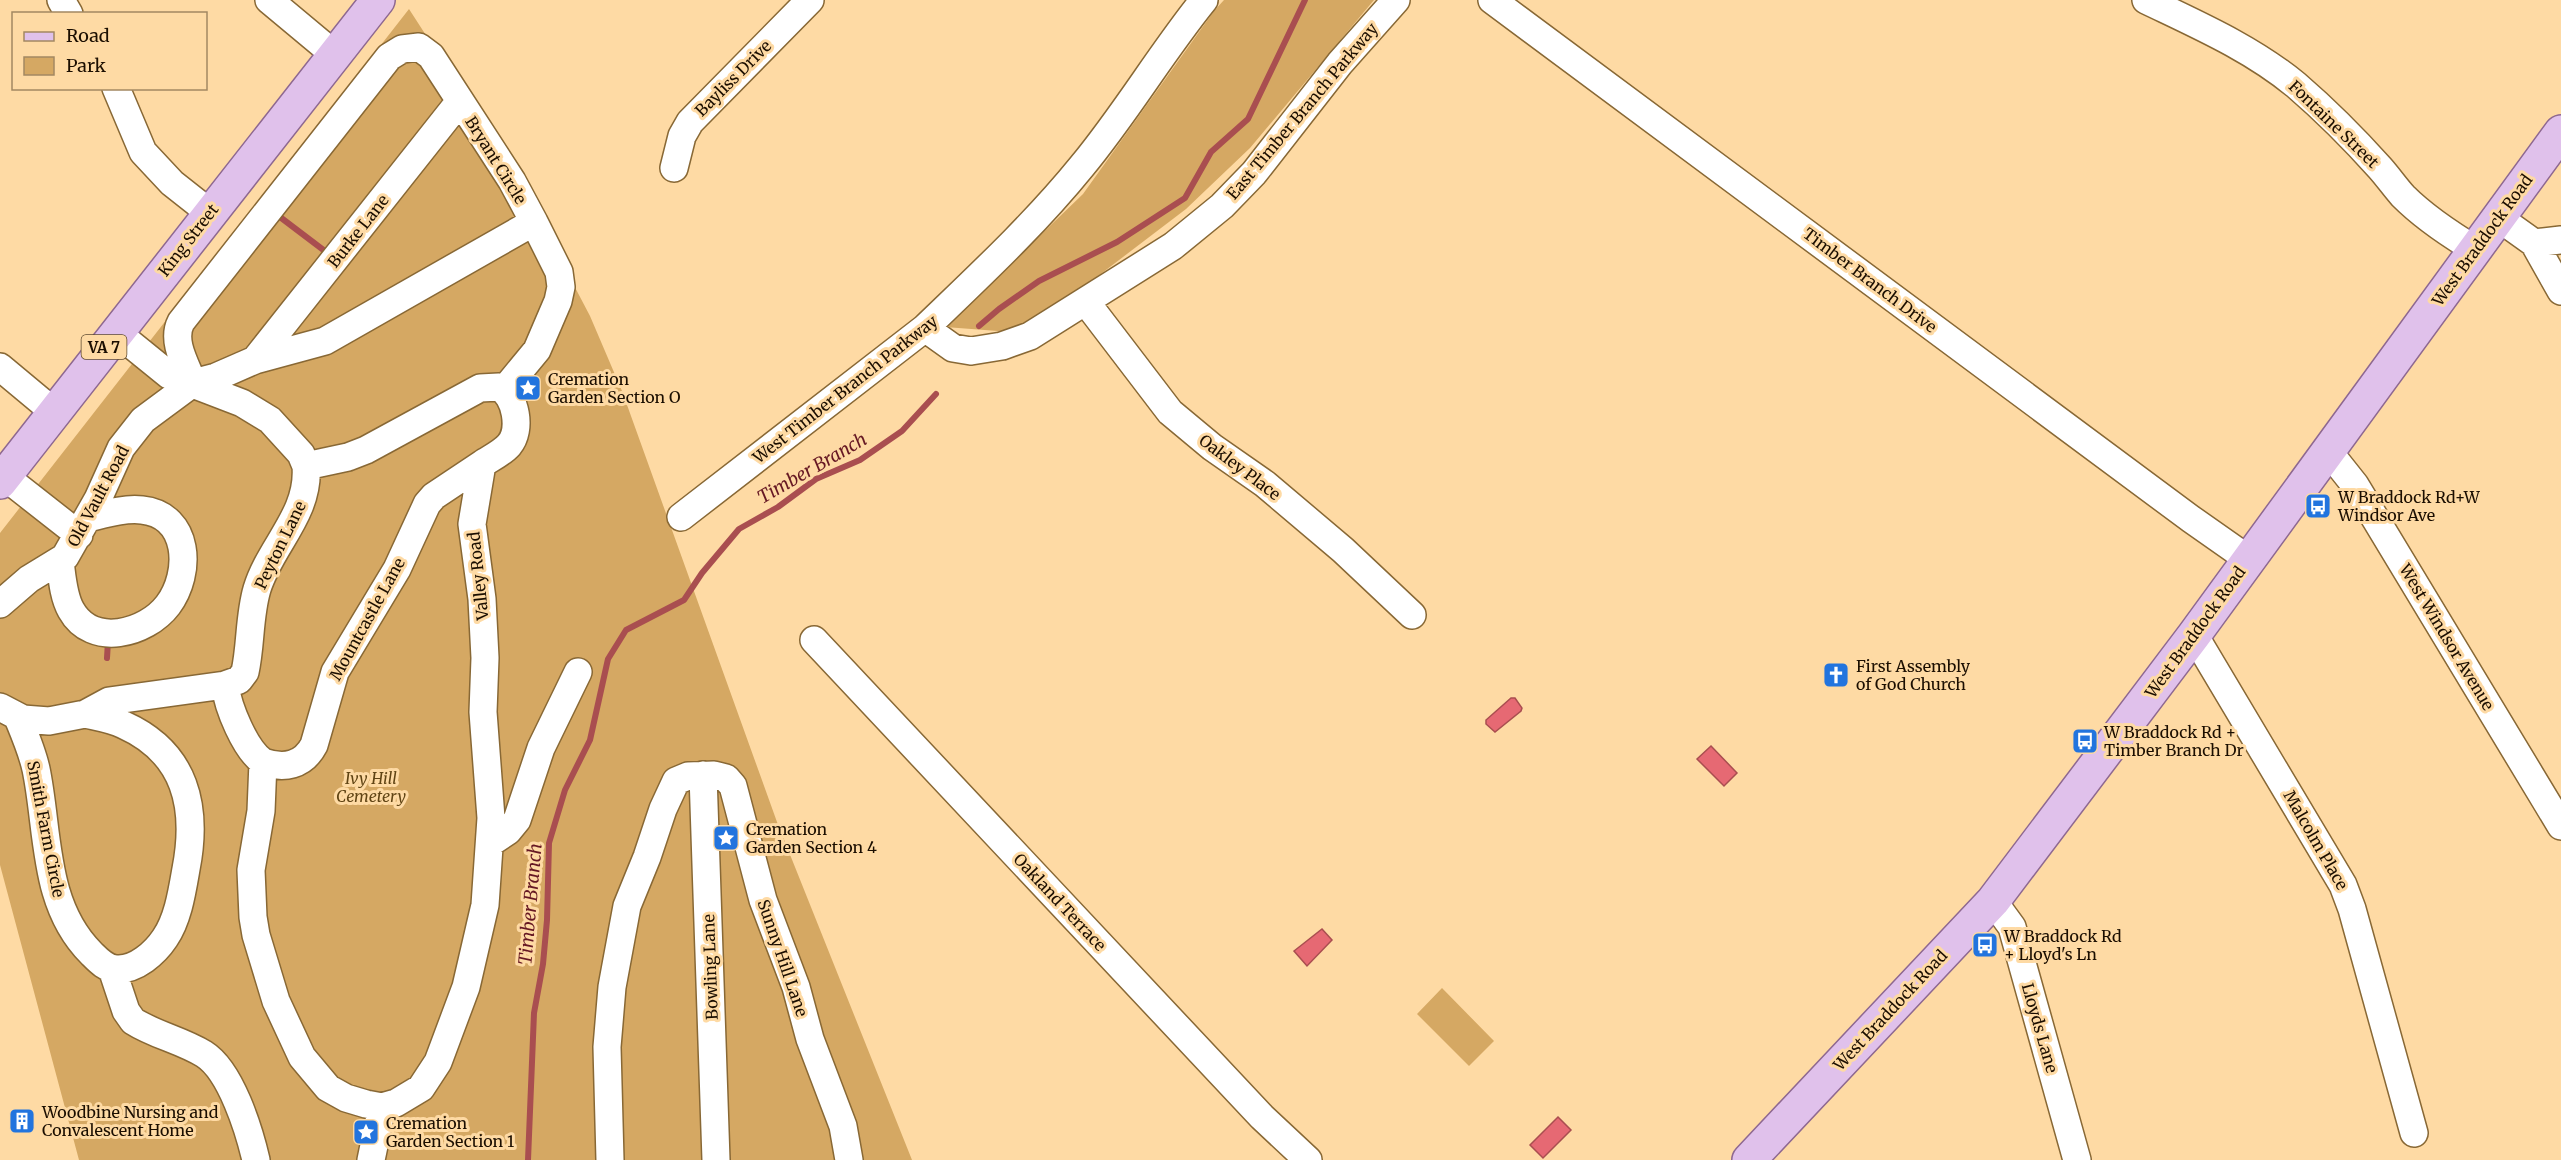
<svg xmlns="http://www.w3.org/2000/svg" width="2561" height="1160" font-family="Merriweather,serif">
  <style>
    .green { fill: #d5a863 }
    .water { fill: #e66973; stroke: #a94e50; stroke-width: 1.5 }
    .lines { fill: none; stroke-linecap: round; stroke-linejoin: round }
    .stream { stroke: #a94e50; stroke-width: 6 }
    .minor-casing { stroke: #886835; stroke-width: 30 }
    .major-casing { stroke: #8e6890; stroke-width: 36 }
    .minor { stroke: #fff; stroke-width: 27 }
    .major { stroke: #e0c1eb; stroke-width: 33 }
    .labels { text-anchor: middle; dominant-baseline: central; stroke-width: 6; stroke-linejoin: round; paint-order: stroke }
    .shield { fill: #fedaa4; stroke: #5f4b31; stroke-width: 1.5 }
    .shield-label { font-size: 15px; font-weight: bold; fill: #1b0e00 }
    .street-label { font-size: 16px; fill: #1b0e00; stroke: #fedaa4 }
    .poi-label { font-size: 16px; fill: #1b0e00; stroke: #fedaa4; text-anchor: start }
    .park-label { font-size: 16px; font-style: italic; fill: #604414; stroke: #fedaa4 }
    .water-label { font-size: 18px; font-style: italic; fill: #661823; stroke: #fedaa4 }
  </style>
  <rect width="100%" height="100%" fill="#fedaa4"/>
  <path class="green" d="M1224 0H1374L1250 148 1186 209 1081 289 1011 332 945 327 1083 194 1214 11Z
    M409 9 515 173 590 316 622 391 777 822 912 1160H79L0 865V533Z
    M1442 988 1494 1041 1469 1066 1417 1014Z"/>
  <path class="water" d="M1511 698H1515L1522 708 1521 711 1495 732 1486 724V720Z
    M1711 746 1737 773 1724 786 1697 759Z
    M1322 929 1332 940 1307 966 1294 951Z
    M1558 1117 1571 1130 1543 1158 1530 1145Z"/>
  <g class="lines">
    <path class="stream" d="M276 214 330 255
      M979 326 999 309 1039 281 1117 242 1185 198 1211 152 1248 119 1305 0
      M107 658 108 641
      M528 1160 534 1013 543 964 547 920 549 843 565 790 590 740 608 659 626 630 684 600 702 573 739 529 778 507 816 479 860 460 902 431 936 394"/>
    <defs>
      <path id="minor" d="M61 0 69 14
        M269 0 335 55
        M1492 0 2191 519 2248 559
        M2146 0C2198 25 2251 48 2296 85 2325 110 2354 139 2380 168 2388 177 2395 187 2403 196 2424 217 2451 235 2476 250
        M419 47 431 56 512 181 534 222 325 341 255 360 216 377 193 383C186 365 171 341 181 322L389 57 402 49Z
        M116 88 143 152 172 183 210 213
        M674 168 682 136 690 122 810 0
        M2499 218 2534 243 2561 240
        M2534 243 2561 291
        M1086 302 1170 412 1212 447 1265 484 1343 550 1412 615
        M925 328 953 348 971 351 1002 346 1030 336 1173 246 1222 206 1254 173 1340 63 1396 0
        M255 360 460 101
        M0 367 54 412
        M504 390 537 350 558 301 561 287 559 272 534 222
        M2328 451 2355 485 2561 826
        M4 476 79 535
        M681 517 925 328C979 276 1035 224 1082 166 1126 113 1161 53 1204 0
        M60 561C62 576 63 596 71 610 92 648 146 634 168 605 192 573 190 515 142 510 124 508 105 514 88 518
        M0 604 29 579 65 557 98 499 121 448 143 420 193 383
        M2194 635 2343 885 2352 909 2414 1133
        M814 640 1262 1117 1308 1160
        M225 685 239 680 245 672C251 645 249 616 257 589 270 546 310 514 306 466
        M0 707 23 719 49 721 85 714 109 701 225 685C228 708 245 749 263 762L261 811 251 870 253 917 256 935 276 1001 302 1057 328 1088 346 1098 366 1104 382 1107 396 1103 421 1088 438 1062 466 987 485 905 491 818 483 712 485 658 482 599 472 524 482 464C491 458 502 453 509 445 522 430 516 396 499 387L480 388 366 450 348 457 306 466 301 454 270 420 242 403 169 375 116 332
        M18 718C25 735 32 751 36 769 49 831 42 904 91 953 98 960 106 969 117 969 136 970 155 953 165 938 178 919 182 892 186 869 198 807 186 753 124 725 112 719 98 717 85 714
        M263 762C284 769 303 766 314 745L335 672 397 569 427 504 434 496 482 464
        M703 775 716 1160
        M490 843 508 831 517 820 541 748 578 672
        M1993 901 2012 927 2077 1160
        M112 969 126 1011 133 1021C155 1035 181 1040 204 1054 231 1071 249 1130 256 1160
        M371 1160 382 1107
        M610 1160 607 1047 612 987 627 906 647 857 663 809 676 781 688 776 714 775 726 778 733 786 763 900 796 987 810 1039 843 1126 849 1160"/>
      <path id="major" d="M0 482 378 0
        M1749 1160 1993 901 2194 635 2561 132"/>
    </defs>
    <use href="#minor" class="minor-casing"/>
    <use href="#major" class="major-casing"/>
    <use href="#minor" class="minor"/>
    <use href="#major" class="major"/>
  </g>
  <defs>
    <symbol id="sight-square" viewBox="-11 -11 22 22"><rect x="-9" y="-9" width="18" height="18" rx="4" fill="#2274de" stroke="#fedaa4"/><path d="M0-6L1.8-2.2L6-1.7L2.9 1.2L3.7 5.4L0 3.3L-3.7 5.4L-2.9 1.2L-6-1.7L-1.8-2.2Z" fill="#fff"/></symbol>
    <symbol id="bus-square" viewBox="-11 -11 22 22"><rect x="-9" y="-9" width="18" height="18" rx="4" fill="#2274de" stroke="#fedaa4"/><path d="M-5-6H5V4H4V6H2V4H-2V6H-4V4H-5ZM-3.5-4V0h7V-4ZM-3.5 1.2v1.5H-2V1.2ZM2 1.2v1.5H3.5V1.2Z" fill="#fff"/></symbol>
    <symbol id="church-square" viewBox="-11 -11 22 22"><rect x="-9" y="-9" width="18" height="18" rx="4" fill="#2274de" stroke="#fedaa4"/><path d="M-1.2-6h2.4v3.5h3.3v2.4h-3.3V6h-2.4V-.1h-3.3v-2.4h3.3Z" fill="#fff"/></symbol>
    <symbol id="building-square" viewBox="-11 -11 22 22"><rect x="-9" y="-9" width="18" height="18" rx="4" fill="#2274de" stroke="#fedaa4"/><path d="M-4-6H4V6H1V3H-1V6H-4ZM-2.5-4.3h1.7v1.8h-1.7ZM.8-4.3h1.7v1.8H.8ZM-2.5-1h1.7V.8h-1.7ZM.8-1h1.7V.8H.8Z" fill="#fff"/></symbol>
  </defs>
  <g fill-rule="evenodd">
    <use href="#sight-square" x="513" y="373" width="30" height="30"/>
    <use href="#bus-square" x="2303" y="491" width="30" height="30"/>
    <use href="#church-square" x="1821" y="660" width="30" height="30"/>
    <use href="#bus-square" x="2070" y="726" width="30" height="30"/>
    <use href="#sight-square" x="711" y="823" width="30" height="30"/>
    <use href="#bus-square" x="1970" y="930" width="30" height="30"/>
    <use href="#building-square" x="7" y="1106" width="30" height="30"/>
    <use href="#sight-square" x="351" y="1117" width="30" height="30"/>
  </g>
  <g class="labels">
    <rect class="shield" x="81.5" y="335" width="45" height="24" rx="4.5"/>
    <g class="shield-label">
      <text x="104" y="347">VA 7</text>
    </g>
    <g class="street-label">
      <text transform="translate(733 78) rotate(-45)">Bayliss Drive</text>
      <text transform="translate(1302 111) rotate(-50)">East Timber Branch Parkway</text>
      <text transform="translate(2334 124) rotate(44)">Fontaine Street</text>
      <text transform="translate(496 160) rotate(58)">Bryant Circle</text>
      <text transform="translate(358 231) rotate(-52)">Burke Lane</text>
      <text transform="translate(188 240) rotate(-52)">King Street</text>
      <text transform="translate(2482 240) rotate(-54)">West Braddock Road</text>
      <text transform="translate(1870 280) rotate(37)">Timber Branch Drive</text>
      <text transform="translate(845 389) rotate(-38)">West Timber Branch Parkway</text>
      <text transform="translate(1240 467) rotate(37)">Oakley Place</text>
      <text transform="translate(98 496) rotate(-62)">Old Vault Road</text>
      <text transform="translate(280 545) rotate(-64)">Peyton Lane</text>
      <text transform="translate(478 576) rotate(-96)">Valley Road</text>
      <text transform="translate(367 619) rotate(-61)">Mountcastle Lane</text>
      <text transform="translate(2195 632) rotate(-54)">West Braddock Road</text>
      <text transform="translate(2447 637) rotate(59)">West Windsor Avenue</text>
      <text transform="translate(46 829) rotate(79)">Smith Farm Circle</text>
      <text transform="translate(2316 840) rotate(60)">Malcolm Place</text>
      <text transform="translate(1060 902) rotate(47)">Oakland Terrace</text>
      <text transform="translate(783 958) rotate(71)">Sunny Hill Lane</text>
      <text transform="translate(710 967) rotate(-92)">Bowling Lane</text>
      <text transform="translate(1890 1010) rotate(-47)">West Braddock Road</text>
      <text transform="translate(2040 1028) rotate(74)">Lloyds Lane</text>
    </g>
    <g class="poi-label">
      <text x="548" y="379">Cremation<tspan x="548" dy="18">Garden Section O</tspan></text>
      <text x="2338" y="497">W Braddock Rd+W<tspan x="2338" dy="18">Windsor Ave</tspan></text>
      <text x="1856" y="666">First Assembly<tspan x="1856" dy="18">of God Church</tspan></text>
      <text x="2104" y="732">W Braddock Rd +<tspan x="2104" dy="18">Timber Branch Dr</tspan></text>
      <text x="746" y="829">Cremation<tspan x="746" dy="18">Garden Section 4</tspan></text>
      <text x="2004" y="936">W Braddock Rd<tspan x="2004" dy="18">+ Lloyd's Ln</tspan></text>
      <text x="42" y="1112">Woodbine Nursing and<tspan x="42" dy="18">Convalescent Home</tspan></text>
      <text x="386" y="1123">Cremation<tspan x="386" dy="18">Garden Section 1</tspan></text>
    </g>
    <g class="park-label">
      <text x="371" y="778">Ivy Hill<tspan x="371" dy="18">Cemetery</tspan></text>
    </g>
    <g class="water-label">
      <text transform="translate(812 468) rotate(-30)">Timber Branch</text>
      <text transform="translate(530 904) rotate(-85)">Timber Branch</text>
    </g>
  </g>
  <rect x="12" y="12" width="195" height="78" fill="#fedaa4" stroke="#a38862" stroke-width="1.5"/>
  <rect x="24" y="32" width="30" height="9" fill="#e0c1eb" stroke="#a38862" stroke-width="1.5"/>
  <text x="66" y="42" font-size="18" fill="#1b0e00">Road</text>
  <rect x="24" y="57" width="30" height="18" fill="#d5a863" stroke="#a38862" stroke-width="1.5"/>
  <text x="66" y="72" font-size="18" fill="#1b0e00">Park</text>
</svg>
